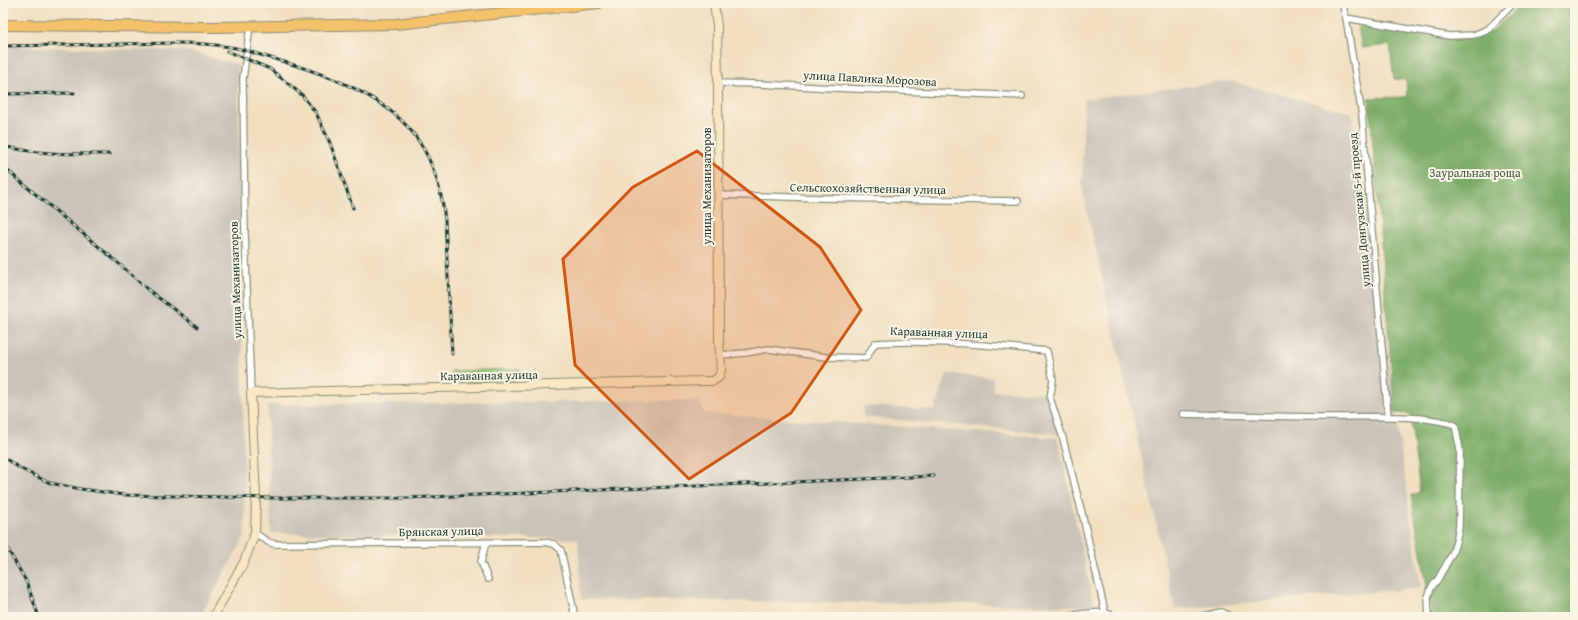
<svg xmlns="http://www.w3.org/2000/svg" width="1578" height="620" font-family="'Gentium Book Plus',serif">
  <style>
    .industrial { fill: #c9c3b8 }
    .green { fill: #9ac978; stroke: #5c8356 }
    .forest { fill: #7bad68; stroke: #4d754e }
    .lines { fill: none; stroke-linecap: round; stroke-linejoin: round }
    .street-casing { stroke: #888e7a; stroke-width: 8 }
    .secondary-casing { stroke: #888e7a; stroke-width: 10 }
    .highway-casing { stroke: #888e7a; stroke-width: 12 }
    .street { stroke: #fff; stroke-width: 5.5 }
    .secondary { stroke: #fae7c3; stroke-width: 8 }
    .highway { stroke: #f3c26a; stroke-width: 10 }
    .rail-casing { stroke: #1f3d34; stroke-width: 3 }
    .rail { stroke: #fcf5e5; stroke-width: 1.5; stroke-dasharray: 4.5; stroke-linecap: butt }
    .marked { fill: #d45610; fill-opacity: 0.2; stroke: #d45610; stroke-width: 3; stroke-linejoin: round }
    .labels { text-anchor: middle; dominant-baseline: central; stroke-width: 4; stroke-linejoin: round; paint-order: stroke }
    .street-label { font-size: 12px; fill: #1f3d34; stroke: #fcf5e5 }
    .park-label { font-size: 12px; fill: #3e6045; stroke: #fcf5e5 }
  </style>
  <rect width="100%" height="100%" fill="#fcf5e5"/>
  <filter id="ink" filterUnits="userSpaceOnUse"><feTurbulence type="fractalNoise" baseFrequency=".025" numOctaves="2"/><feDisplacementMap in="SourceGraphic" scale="8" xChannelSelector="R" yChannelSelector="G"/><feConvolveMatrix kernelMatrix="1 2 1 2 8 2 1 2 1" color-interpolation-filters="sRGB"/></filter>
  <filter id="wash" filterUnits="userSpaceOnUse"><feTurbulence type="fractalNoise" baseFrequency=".012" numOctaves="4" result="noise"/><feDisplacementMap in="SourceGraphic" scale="16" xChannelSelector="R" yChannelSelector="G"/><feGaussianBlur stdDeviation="0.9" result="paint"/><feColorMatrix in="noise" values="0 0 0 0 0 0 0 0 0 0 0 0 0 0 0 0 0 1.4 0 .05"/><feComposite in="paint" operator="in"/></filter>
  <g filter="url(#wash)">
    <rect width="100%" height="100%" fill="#f1dfc0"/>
    <path class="industrial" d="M3 46 188 51 238 65 245 536 200 617H3Z
      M1230 81 1352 113 1421 588 1175 609 1082 187 1084 99Z
      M947 374 993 378V391L1046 393 1059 434 863 417 864 406 935 410Z
      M699 400 704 413 1058 438 1094 606 581 599 578 539 271 533 267 405Z"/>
    <path class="green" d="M520 369 517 381 451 383V371Z"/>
    <path class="forest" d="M1523 3H1575V617H1432L1411 495 1420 492 1410 414 1395 413 1369 98 1407 97 1406 80 1394 79 1390 45 1362 48 1358 26 1450 39 1477 38 1491 32Z"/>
  </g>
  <g filter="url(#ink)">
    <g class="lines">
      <defs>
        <path id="street" d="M1342 3 1346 18 1362 115 1388 417
          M1346 18 1449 36 1474 35 1488 29 1514 3
          M250 26 243 79 245 234 251 393
          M718 83 760 84 834 88 1022 96
          M719 195 821 198 1018 201
          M720 355 746 353 768 349 826 357 866 358 875 343C933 340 990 345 1047 351L1053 380 1050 398 1062 435 1083 517 1105 612
          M1183 414C1234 415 1285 417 1336 417 1371 417 1422 414 1455 425L1460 450 1459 526 1456 542 1452 554 1438 579 1431 588 1428 597 1429 617
          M255 533 268 542 275 544 544 542 554 544 561 550 575 617
          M486 542 481 562 488 579
          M1068 617 1080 614 1105 612 1116 617
          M1199 617 1222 612 1231 617"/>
        <path id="secondary" d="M213 617 244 562 255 533 256 498 251 393 707 381H713L719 377 721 370 719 339 718 83 717 26 714 3"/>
        <path id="highway" d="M3 25 215 27 396 24 599 3"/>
      </defs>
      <use href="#street" class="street-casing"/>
      <use href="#secondary" class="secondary-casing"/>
      <use href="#highway" class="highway-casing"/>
      <use href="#street" class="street"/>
      <use href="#secondary" class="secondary"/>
      <use href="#highway" class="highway"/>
      <defs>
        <path id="rail" d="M3 46 176 43C194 43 212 44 230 47 244 49 257 54 271 58 323 73 390 95 420 143 435 166 442 194 445 220L452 354
          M227 51 270 69 302 95 316 113 330 143 353 208
          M3 94 74 93
          M3 146C38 155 73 154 109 154
          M3 167 117 262 147 289 197 327
          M3 457 21 469 50 483 81 489 124 495 275 498H407L934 476
          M3 541 26 581 39 617"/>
      </defs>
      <use href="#rail" class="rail-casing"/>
      <use href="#rail" class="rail"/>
    </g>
  </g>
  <path class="marked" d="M697 151 820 247 861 310 791 413 689 479 575 365 563 259 633 187Z"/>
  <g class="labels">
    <g class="street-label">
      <text transform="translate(870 78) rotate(3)">улица Павлика Морозова</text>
      <text transform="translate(706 186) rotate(-90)">улица Механизаторов</text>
      <text transform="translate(868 188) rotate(1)">Сельскохозяйственная улица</text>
      <text transform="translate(1359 210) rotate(-95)">улица Донгузская 5-й проезд</text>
      <text transform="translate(235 280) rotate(-92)">улица Механизаторов</text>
      <text transform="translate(939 332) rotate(2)">Караванная улица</text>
      <text transform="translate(489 375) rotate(-1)">Караванная улица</text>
      <text transform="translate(441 531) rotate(-1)">Брянская улица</text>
    </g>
    <g class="park-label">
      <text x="1475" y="172">Зауральная роща</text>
    </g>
  </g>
  <rect width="1578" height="620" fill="none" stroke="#fcf5e5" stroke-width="16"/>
</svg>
